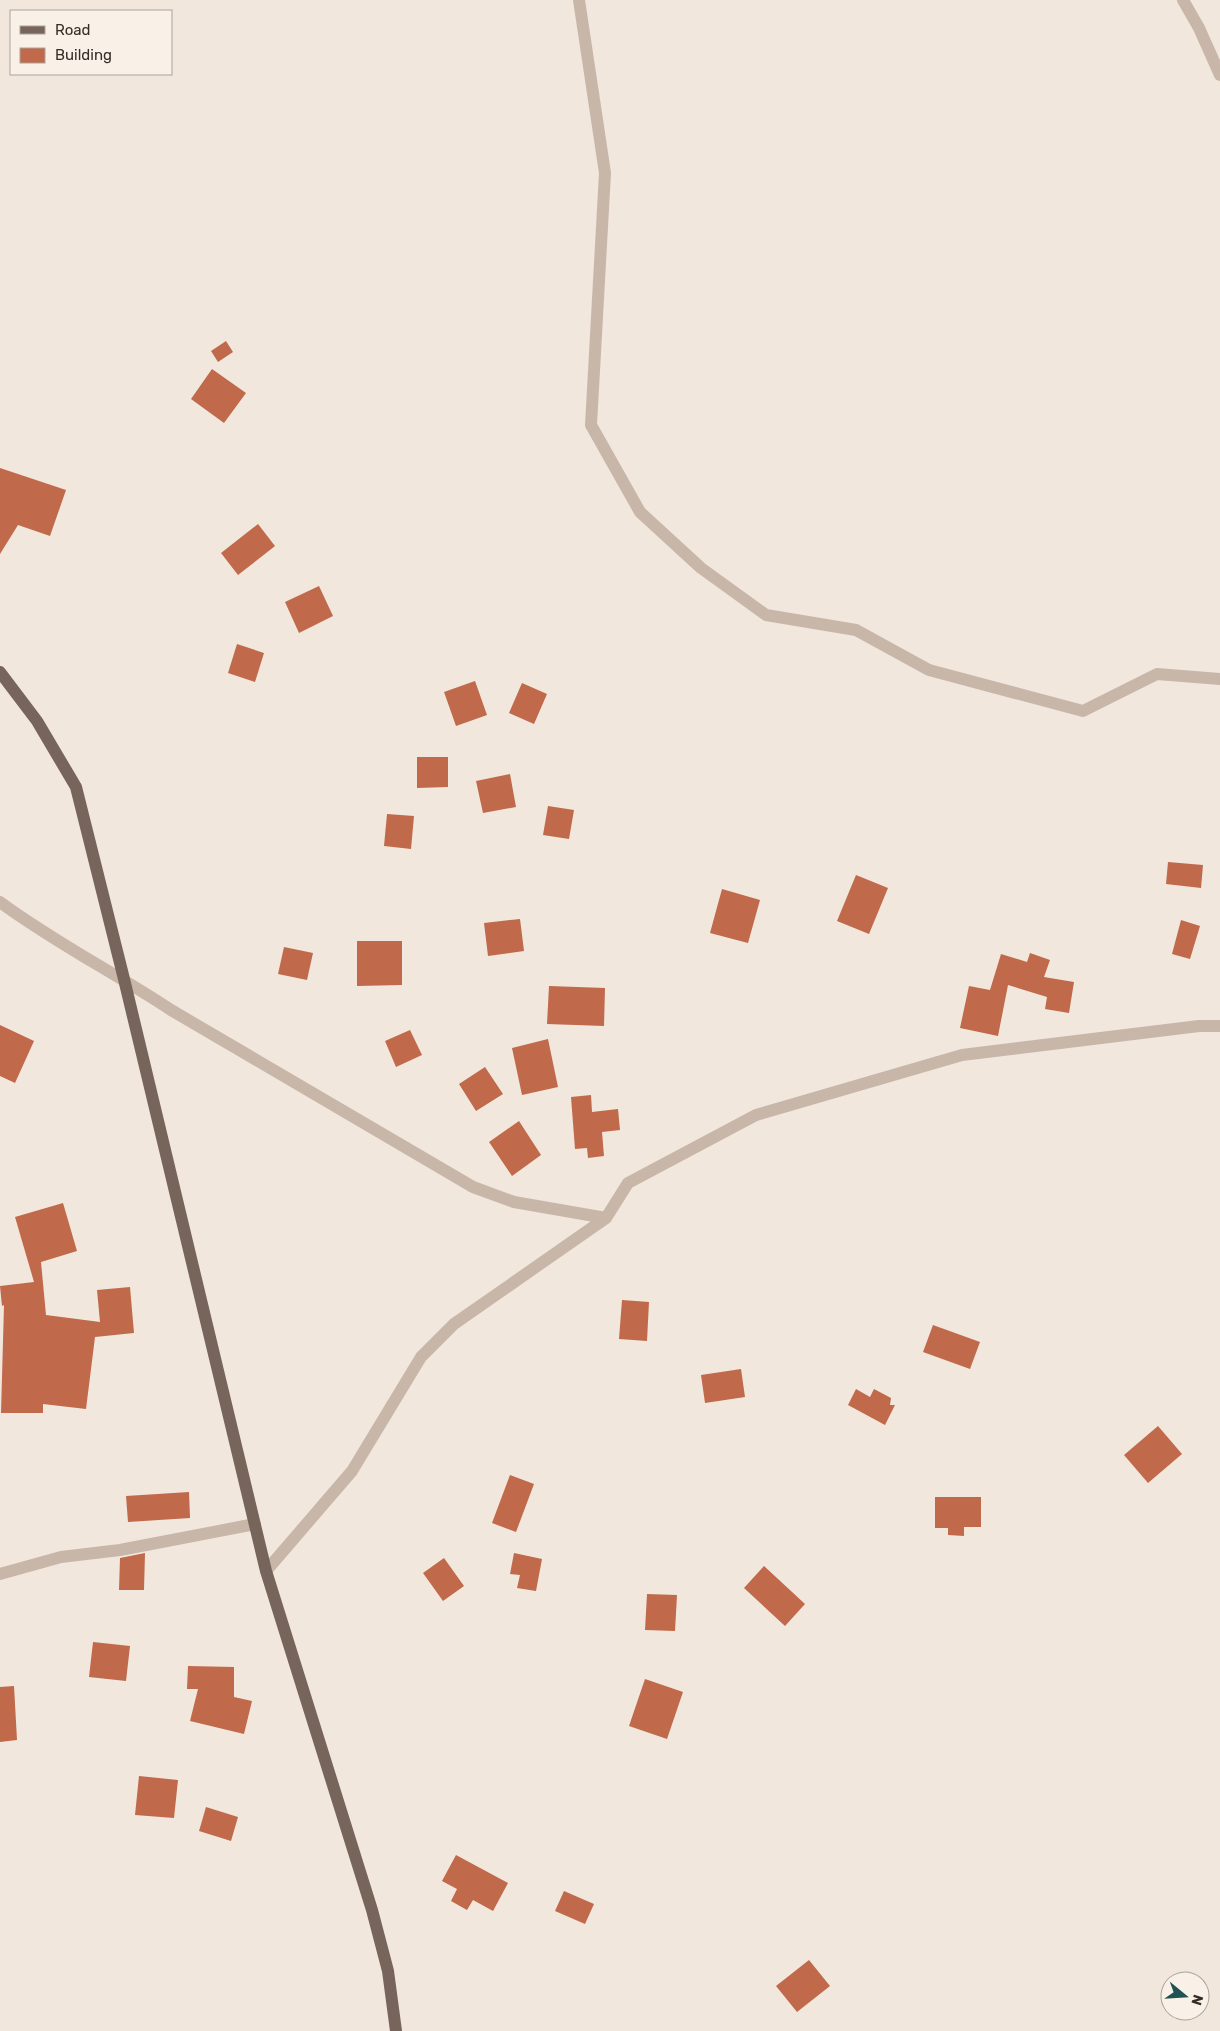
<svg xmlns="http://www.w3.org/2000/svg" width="1220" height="2031" font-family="Rubik,sans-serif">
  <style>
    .building { fill: #c0694b }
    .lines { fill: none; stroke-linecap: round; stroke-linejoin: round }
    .street { stroke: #c8b7a9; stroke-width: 12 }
    .primary { stroke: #77645a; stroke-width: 12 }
  </style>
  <rect width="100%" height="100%" fill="#f1e7dc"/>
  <path class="building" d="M226 341 233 352 218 362 211 351Z
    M212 369 246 393 224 423 191 399Z
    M0 468 66 490 50 536 18 525 0 554Z
    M258 524 275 546 238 575 221 553Z
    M319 586 333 616 299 633 285 602Z
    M237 644 264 653 255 682 228 673Z
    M475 681 487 715 456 726 444 692Z
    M522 683 547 694 534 724 509 713Z
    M417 757H448V787L417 788Z
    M510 774 516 807 483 813 476 781Z
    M548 806 574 810 569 839 543 835Z
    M387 814 414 816 411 849 384 846Z
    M1168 862 1203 865 1201 888 1166 884Z
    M856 875 888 888 869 934 837 921Z
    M722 889 760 900 748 943 710 933Z
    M520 919 524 951 488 956 484 923Z
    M1181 920 1200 926 1190 959 1172 954Z
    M357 941H402V985L357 986Z
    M284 947 313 953 307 980 278 974Z
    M1030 953 1050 960 1044 977 1074 982 1069 1013 1045 1009 1047 997 1008 985 998 1036 960 1028 969 986 990 990 1001 954 1027 962Z
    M549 986 605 988 604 1026 547 1024Z
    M0 1025 34 1041 15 1083 0 1076Z
    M410 1030 422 1055 396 1067 385 1041Z
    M548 1039 558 1087 522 1095 512 1048Z
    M485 1067 503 1094 476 1111 459 1084Z
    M591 1095 592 1112 618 1109 620 1130 602 1132 604 1156 588 1158 587 1148 575 1149 571 1097Z
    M519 1121 541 1155 512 1176 489 1142Z
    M63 1203 77 1251 41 1262 46 1315 100 1322 97 1290 130 1287 134 1333 95 1337 86 1409 43 1404V1413H1L4 1305 2 1306 0 1286 34 1282 15 1217Z
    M622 1300 649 1302 647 1341 619 1339Z
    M933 1325 980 1342 970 1369 923 1352Z
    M741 1369 745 1397 705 1403 701 1375Z
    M856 1389 870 1397 874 1389 891 1398 890 1405H895L885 1425 848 1405Z
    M1158 1426 1182 1454 1148 1483 1124 1455Z
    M510 1475 534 1484 516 1532 492 1523Z
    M189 1492 190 1518 128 1522 126 1496Z
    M935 1497H981V1527H964V1536L948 1535V1528H935Z
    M145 1553 144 1590H119L120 1558Z
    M514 1553 542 1559 536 1591 517 1588 520 1575 510 1574Z
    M444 1558 464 1586 443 1601 423 1573Z
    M764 1566 805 1604 785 1626 744 1588Z
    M647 1594 677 1595 675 1631 645 1630Z
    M93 1642 130 1646 126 1681 89 1677Z
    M188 1666 234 1667V1697L252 1701 244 1734 190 1721 198 1689H187Z
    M645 1679 683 1692 667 1739 629 1726Z
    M14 1686 17 1740 0 1742V1687Z
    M139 1776 178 1780 174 1818 135 1815Z
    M206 1807 238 1817 231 1841 199 1831Z
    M456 1855 508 1883 493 1911 473 1900 467 1910 451 1901 457 1889 442 1881Z
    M564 1891 594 1904 585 1924 555 1911Z
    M809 1960 830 1986 797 2012 776 1986Z"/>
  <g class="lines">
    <path class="street" d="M579 0 605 173 591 425 640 512 701 568 766 615 856 630 929 670 1083 711 1157 674 1220 679
      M1183 0 1199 28 1220 75
      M0 902C54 942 115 973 171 1010L473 1187 514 1202 606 1218
      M266 1571 352 1471 421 1357 454 1324 606 1218 628 1183 756 1115 962 1055 1199 1026H1220
      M0 1574 61 1557 120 1550 255 1524"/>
    <path class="primary" d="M0 672 37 721 76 787 124 979 266 1571 372 1910 388 1971 396 2031"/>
  </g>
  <rect x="10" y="10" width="162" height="65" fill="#f9f1e8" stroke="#aba39b"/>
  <rect x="20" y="26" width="25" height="8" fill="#77645a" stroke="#aba39b"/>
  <text x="55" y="35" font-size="15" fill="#362d28">Road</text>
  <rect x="20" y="48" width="25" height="15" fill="#c0694b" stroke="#aba39b"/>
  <text x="55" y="60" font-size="15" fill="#362d28">Building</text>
  <g transform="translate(1185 1996) rotate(108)"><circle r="24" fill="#f9f1e8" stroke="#aba39b"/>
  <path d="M0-4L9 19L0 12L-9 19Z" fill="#205155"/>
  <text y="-8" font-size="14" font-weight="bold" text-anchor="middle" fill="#362d28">N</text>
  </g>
</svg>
